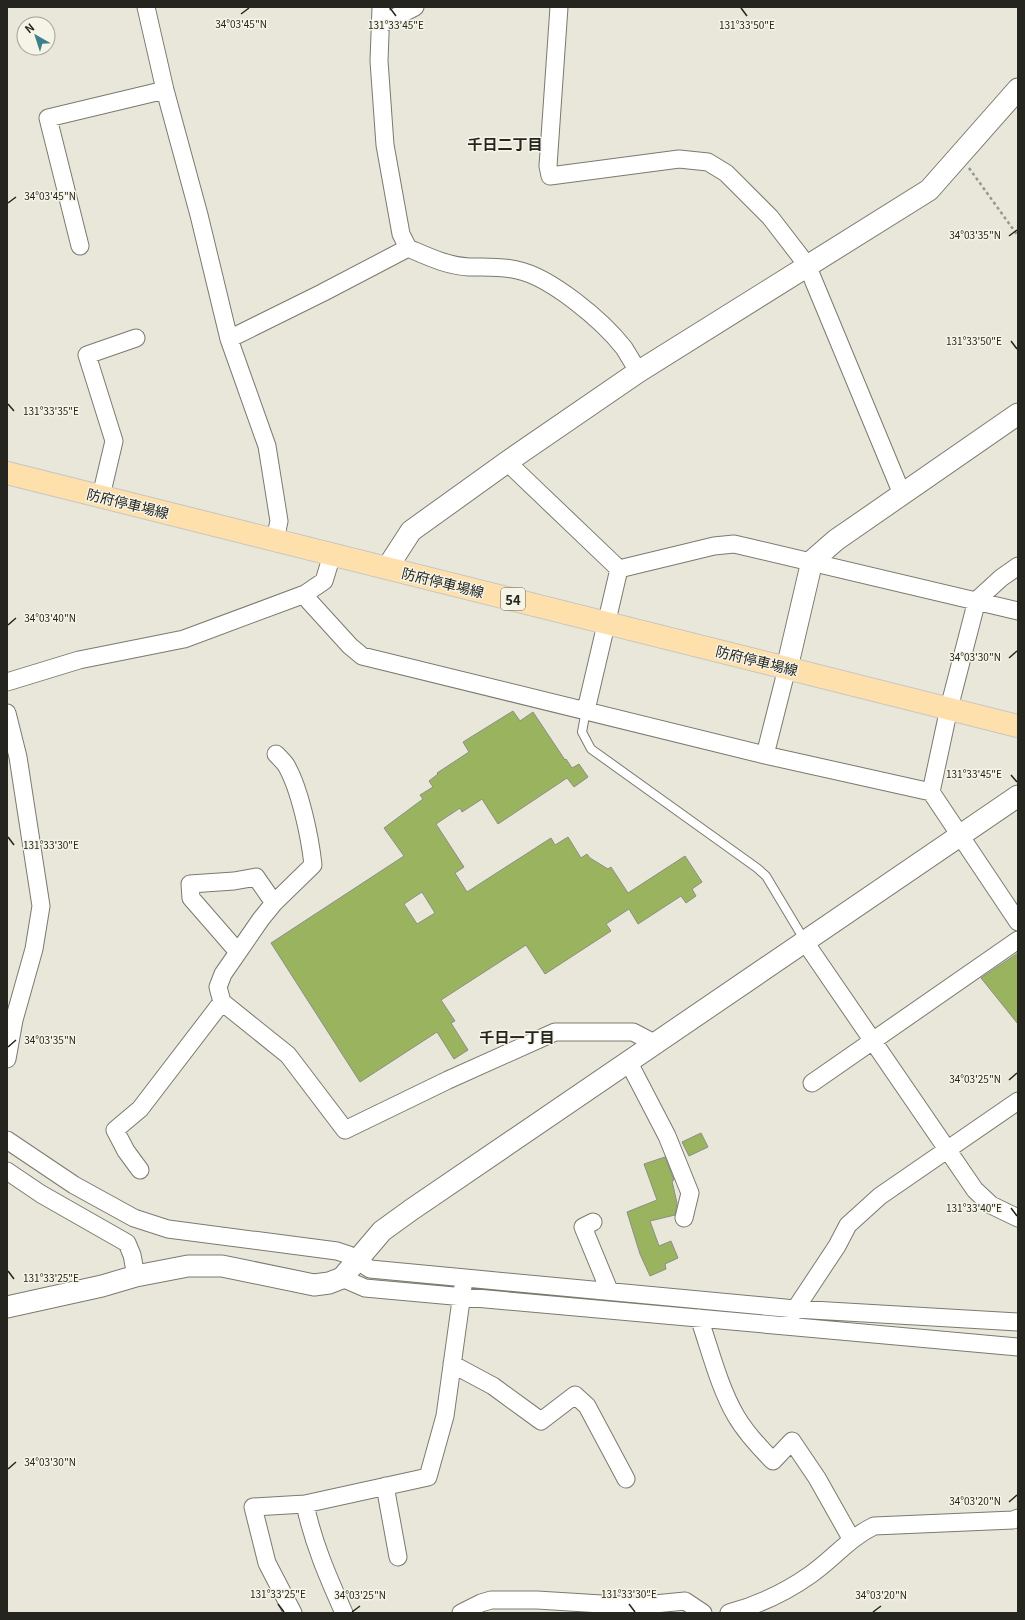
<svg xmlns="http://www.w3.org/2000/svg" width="1025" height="1620" font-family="Georgia,'Noto Sans JP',serif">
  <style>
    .building { fill: #9ab35f; stroke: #8b8f84; fill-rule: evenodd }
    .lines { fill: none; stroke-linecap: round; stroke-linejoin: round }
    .service-casing { stroke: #7b7a6e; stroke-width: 10 }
    .minor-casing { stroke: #7b7a6e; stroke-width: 19 }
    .tertiary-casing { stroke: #7b7a6e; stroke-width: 23 }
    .primary-casing { stroke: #c6c6c5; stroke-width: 24 }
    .path { stroke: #97978d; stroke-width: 2.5; stroke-dasharray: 3 3; stroke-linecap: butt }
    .service { stroke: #fff; stroke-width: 8 }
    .minor { stroke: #fff; stroke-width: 17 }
    .tertiary { stroke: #fff; stroke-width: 21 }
    .primary { stroke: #fee0ac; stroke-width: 22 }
    .ticks { fill: none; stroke: #252520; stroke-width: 1.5 }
    .labels { text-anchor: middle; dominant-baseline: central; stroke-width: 3; stroke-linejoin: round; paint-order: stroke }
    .shield { fill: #f5f4e7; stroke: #63635c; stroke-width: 1 }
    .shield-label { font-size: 13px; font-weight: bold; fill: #252520 }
    .street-label { font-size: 14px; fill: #252520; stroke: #f5f4e7 }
    .neighbourhood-label { font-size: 15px; font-weight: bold; fill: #252520; stroke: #f5f4e7 }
    .ticks-label { font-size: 10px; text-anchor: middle; fill: #252520; stroke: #f5f4e7; stroke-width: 3; stroke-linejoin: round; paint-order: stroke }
  </style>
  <rect width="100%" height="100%" fill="#e8e7da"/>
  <path class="building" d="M513 711 520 721 533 712 565 760 566 759 572 768 579 764 588 777 574 787 567 778 498 824 482 799 462 812 460 808 436 824 464 867 455 873 467 892 551 838 555 845 568 837 581 858 587 854 590 858 608 869 611 867 628 893 685 856 702 882 692 889 696 896 686 903 681 896 638 924 629 909 606 924 611 931 545 974 526 945 441 1000 455 1021 451 1023 468 1050 454 1059 437 1032 360 1082 271 943 404 856 384 828 423 799 420 795 433 787 429 781 438 774 437 773 469 752 463 742ZM422 892 435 913 417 924 404 904Z
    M1018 953V1024L981 978Z
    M701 1133 708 1147 689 1156 682 1142Z
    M665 1157 674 1180 672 1181 677 1203 675 1215 650 1221 659 1246 671 1241 678 1258 665 1264 666 1269 650 1276 640 1254 627 1212 657 1200 644 1164Z"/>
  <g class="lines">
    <defs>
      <path id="service" d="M586 710 582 732 591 749 757 868 766 876 805 941"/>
      <path id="minor" d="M146 7 165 90 199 215 229 339 267 446 279 521 275 540
        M381 7 379 61 385 145 401 234 408 248C427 256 447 266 469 267 486 267 501 266 517 270 551 277 603 321 624 348 629 356 634 364 638 372
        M559 7 548 166 550 176 679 159 708 162 726 173 770 217 807 265 902 494
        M380 25 415 7
        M80 246 48 118 165 90
        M229 339 322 293 408 248
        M507 462 619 569
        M101 496 114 441 87 355 136 338
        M619 569 714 546 734 544 1018 611
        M305 594 309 601 350 646 362 656 765 755 931 792 1018 922
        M7 682 79 660 184 639 305 594 324 581 332 555
        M586 710 619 569
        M7 713 18 757 41 906 34 949 14 1020 7 1059
        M276 754C279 757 283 761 286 765 300 789 310 837 313 865L274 903 261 919 223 974 218 987 222 1002 288 1055 345 1130 448 1080 555 1032H633L654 1043
        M765 755 787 668
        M931 792 949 708 977 600 1001 578 1018 566
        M805 942 975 1190 991 1205 1018 1218
        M238 952 191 898 190 884 234 881 256 877 274 903
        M628 1061 667 1136 690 1193 684 1218
        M812 1083 1018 940
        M7 1140 74 1185 134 1218 168 1229 337 1251 349 1255 370 1269 795 1309 1018 1322
        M140 1170 126 1151 115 1130 140 1109 222 1002
        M7 1171 41 1194 127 1243 132 1255 136 1276
        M593 1222 583 1227 609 1290
        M342 1278 365 1288 1018 1347
        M790 1317 837 1246 848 1225 880 1196 1018 1101
        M699 1318C710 1349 719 1387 736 1416 746 1433 759 1447 773 1461L792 1441 817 1478 852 1540
        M452 1364 493 1386 541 1421 575 1395 587 1406 626 1479
        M385 1486 398 1557
        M305 1504C313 1543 328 1577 344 1613
        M293 1613 267 1563 253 1507 305 1504 428 1477 445 1416 463 1286
        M461 1613 481 1603 491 1600H537L634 1606 685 1601 703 1613
        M729 1613C758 1605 786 1592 810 1575 832 1560 849 1538 874 1526L1013 1520 1018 1518"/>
      <path id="tertiary" d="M387 568 411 531 507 462 638 372 929 190 1018 89
        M787 668 812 561 836 540 1018 414
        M7 1307 102 1286 136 1276 188 1266H222L314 1285 329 1283 342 1278 382 1231 411 1210 1018 796"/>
      <path id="primary" d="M7 473 1018 726"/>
    </defs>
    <use href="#service" class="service-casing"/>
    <use href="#minor" class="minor-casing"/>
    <use href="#tertiary" class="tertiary-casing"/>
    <use href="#primary" class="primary-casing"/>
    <path class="path" d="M969 168 1018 236"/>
    <use href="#service" class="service"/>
    <use href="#minor" class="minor"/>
    <use href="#tertiary" class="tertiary"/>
    <use href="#primary" class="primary"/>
  </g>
  <path class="ticks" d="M390 8 396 16M741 8 747 16M241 14 249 8M8 203 16 197M1009 236 1017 230M1011 341 1017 349M8 404 14 411M8 625 16 618M1009 658 1017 651M1011 775 1017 782M8 837 14 845M8 1047 16 1040M1009 1080 1017 1073M1011 1208 1017 1216M8 1271 14 1279M8 1469 16 1462M1009 1502 1017 1495M278 1604 284 1612M629 1604 635 1612M352 1612 360 1606M873 1612 881 1606"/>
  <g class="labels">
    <rect class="shield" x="501" y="588" width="24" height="22" rx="3"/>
    <g class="shield-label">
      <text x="513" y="599">54</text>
    </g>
    <g class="street-label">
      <text transform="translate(128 503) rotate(14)">防府停車場線</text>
      <text transform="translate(443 582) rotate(14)">防府停車場線</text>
      <text transform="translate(757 660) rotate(14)">防府停車場線</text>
    </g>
    <g class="neighbourhood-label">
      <text x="505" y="143">千日二丁目</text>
      <text x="517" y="1036">千日一丁目</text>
    </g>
  </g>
  <g class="ticks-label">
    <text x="241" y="28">34°03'45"N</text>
    <text x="396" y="29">131°33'45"E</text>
    <text x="747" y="29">131°33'50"E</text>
    <text x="50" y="200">34°03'45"N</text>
    <text x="975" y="239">34°03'35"N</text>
    <text x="974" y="345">131°33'50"E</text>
    <text x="51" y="415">131°33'35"E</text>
    <text x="50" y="622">34°03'40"N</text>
    <text x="975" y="661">34°03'30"N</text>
    <text x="974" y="778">131°33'45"E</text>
    <text x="51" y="849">131°33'30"E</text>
    <text x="50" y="1044">34°03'35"N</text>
    <text x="975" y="1083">34°03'25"N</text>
    <text x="974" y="1212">131°33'40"E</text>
    <text x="51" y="1282">131°33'25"E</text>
    <text x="50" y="1466">34°03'30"N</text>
    <text x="975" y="1505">34°03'20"N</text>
    <text x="278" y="1598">131°33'25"E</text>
    <text x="629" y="1598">131°33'30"E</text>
    <text x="360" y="1599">34°03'25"N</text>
    <text x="881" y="1599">34°03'20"N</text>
  </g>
  <rect width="1025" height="1620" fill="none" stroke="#252520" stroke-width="16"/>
  <g transform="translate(36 36) rotate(321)"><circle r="19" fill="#f5f4e7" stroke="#a2a197"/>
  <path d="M0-3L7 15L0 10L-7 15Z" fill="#3a818a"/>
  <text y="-6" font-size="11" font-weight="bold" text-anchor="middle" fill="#252520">N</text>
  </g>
</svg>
